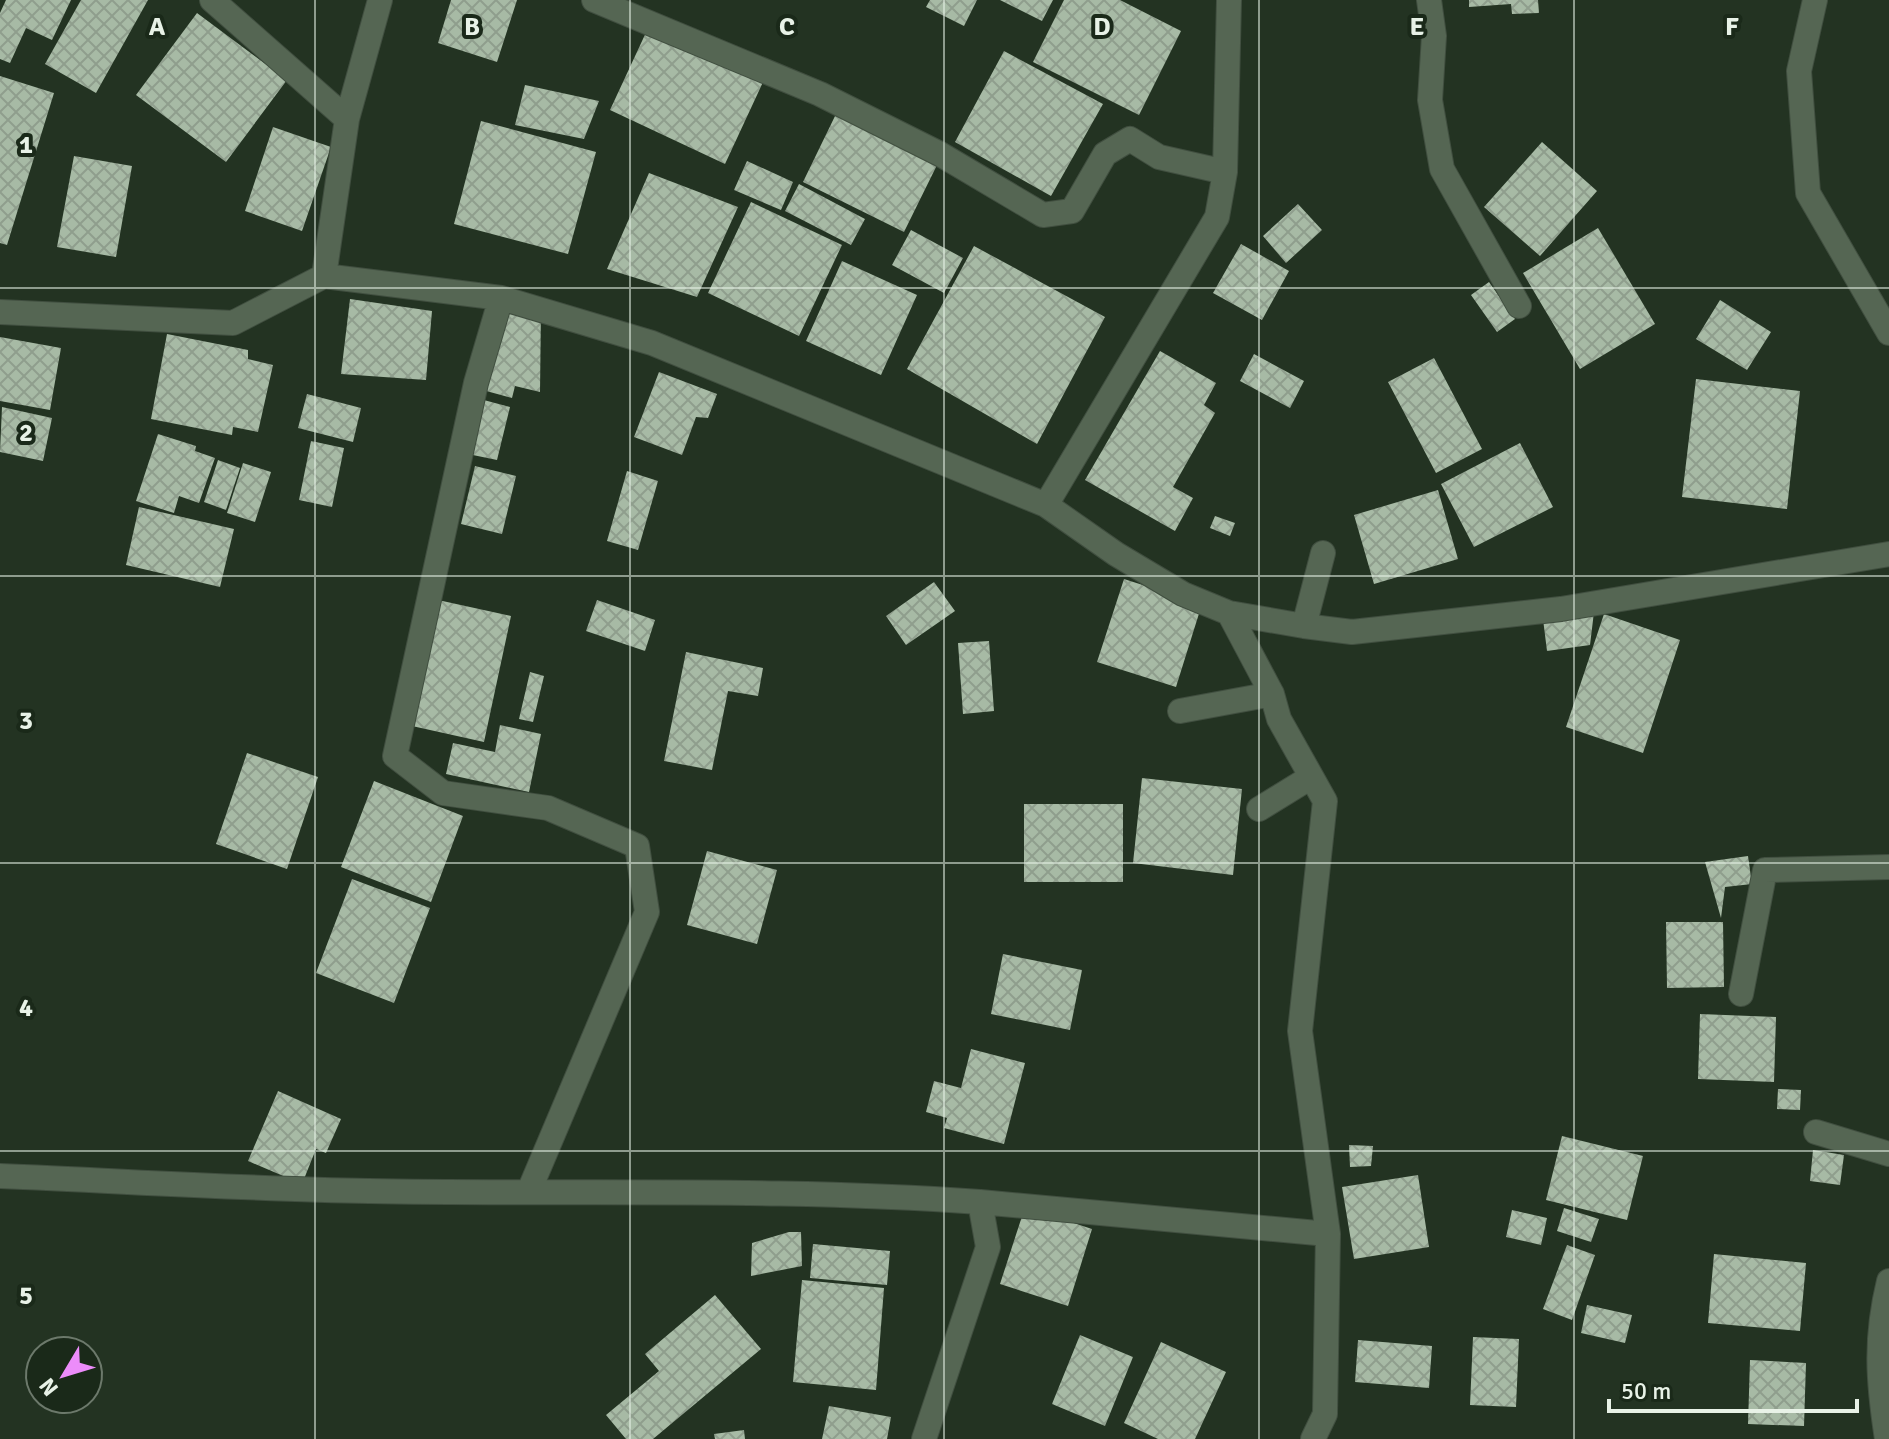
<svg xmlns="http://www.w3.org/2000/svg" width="1889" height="1439" font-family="Signika,sans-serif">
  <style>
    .building { fill: url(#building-cross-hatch) }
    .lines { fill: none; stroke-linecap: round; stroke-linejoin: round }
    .minor-casing { stroke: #414f40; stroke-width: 26 }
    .minor { stroke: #556653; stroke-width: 24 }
    .grid { fill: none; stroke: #e8f2e7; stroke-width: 2; stroke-opacity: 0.55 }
    .grid-label { font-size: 26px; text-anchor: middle; font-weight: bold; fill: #e8f2e7; stroke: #1a2919; stroke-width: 8; stroke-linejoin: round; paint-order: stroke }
  </style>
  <defs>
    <pattern id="building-cross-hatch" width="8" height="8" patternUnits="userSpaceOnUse" patternTransform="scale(2)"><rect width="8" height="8" fill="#a7baa5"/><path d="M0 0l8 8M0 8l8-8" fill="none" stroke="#8f9e8d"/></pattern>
  </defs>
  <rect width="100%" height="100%" fill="#233322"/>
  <path class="building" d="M6 0H71L52 40 26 28 10 63 0 59V13Z
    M81 0H148L96 93 45 64Z
    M451 0H517L497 62 438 43Z
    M930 0H977L964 26 926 7Z
    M1000 0H1053L1042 21Z
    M1064 0H1120L1181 31 1139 115 1033 62Z
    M1469 0H1538L1539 13 1512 14 1511 4 1469 7Z
    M197 13 287 80 226 162 136 95Z
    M649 26 764 80 725 164 610 110Z
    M1004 51 1103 104 1051 196 955 142Z
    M0 76 54 93 7 245 0 243Z
    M525 85 599 101 584 139 515 125Z
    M836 114 938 163 904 232 803 182Z
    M481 121 596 152 568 254 454 224Z
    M273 127 331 147 302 231 245 211Z
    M1542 142 1597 191 1540 256 1484 207Z
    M74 156 132 166 116 257 57 247Z
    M747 161 793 182 781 210 734 190Z
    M649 173 738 207 697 297 607 269Z
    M799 184 865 219 851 245 785 211Z
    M751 202 842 245 799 336 708 293Z
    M1298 204 1322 230 1286 263 1263 236Z
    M1598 228 1655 324 1580 369 1523 273Z
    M911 230 963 258 944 293 892 265Z
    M1241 244 1289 271 1262 320 1213 293Z
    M974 246 1105 317 1037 444 907 369Z
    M842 261 917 295 881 375 806 341Z
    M1489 282 1515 319 1497 332 1471 295Z
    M501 298 541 307 540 392 515 386 512 398 479 389Z
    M350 299 432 311 426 380 341 374Z
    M1720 300 1771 332 1747 370 1696 339Z
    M167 334 248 350V359L273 365 258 432 233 427 232 435 151 419Z
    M0 337 61 348 50 410 0 401Z
    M1160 351 1216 383 1204 405 1215 413 1173 487 1193 498 1175 531 1085 480Z
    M1254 354 1304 381 1290 408 1240 381Z
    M1434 358 1482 449 1436 473 1388 382Z
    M659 372 717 394 708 418 696 417 682 455 634 437Z
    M1696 379 1800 391 1787 509 1682 497Z
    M307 394 361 408 353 442 298 428Z
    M480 399 510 407 497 460 468 454Z
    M2 407 52 418 43 461 0 452Z
    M158 434 196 446 195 451 215 458 199 503 179 496 174 513 136 501Z
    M311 441 344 448 332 507 299 500Z
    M1520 443 1553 507 1474 547 1441 484Z
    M218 460 240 468 226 510 204 502Z
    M243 463 271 472 255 522 227 513Z
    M475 466 516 476 502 534 461 524Z
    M627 471 658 481 638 550 607 541Z
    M1438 490 1458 559 1374 584 1354 515Z
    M139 507 234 529 220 587 126 565Z
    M1215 516 1235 523 1230 536 1210 528Z
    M1124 579 1202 604 1176 687 1097 662Z
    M934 582 955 611 906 645 886 616Z
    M438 600 511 616 484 742 412 726Z
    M597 600 655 620 645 651 586 631Z
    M1594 612 1590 645 1547 651 1543 619Z
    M1604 614 1680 640 1643 753 1566 727Z
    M989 641 994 711 963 714 958 643Z
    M686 652 763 668 758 696 728 691 712 770 664 761Z
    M530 672 544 676 533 722 519 719Z
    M500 725 541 734 529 792 446 774 453 743 495 752Z
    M247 753 318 777 287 869 216 844Z
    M1142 778 1242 789 1233 875 1133 863Z
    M374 781 463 816 431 902 341 867Z
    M1024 804H1123V882H1024Z
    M707 851 777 870 757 944 687 925Z
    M1748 856 1752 884 1725 887 1721 918 1705 862Z
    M352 879 430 908 394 1003 316 973Z
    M1666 922H1723L1724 987 1667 988Z
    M1003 954 1082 970 1070 1030 991 1014Z
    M1700 1014 1776 1017 1774 1082 1698 1079Z
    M971 1049 1025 1063 1004 1144 944 1128 947 1118 926 1112 934 1081 961 1088Z
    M1778 1089 1801 1090 1800 1110 1777 1109Z
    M278 1091 341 1119 326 1153 316 1149 302 1184 248 1161Z
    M1562 1136 1643 1156 1627 1220 1546 1200Z
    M1349 1145 1373 1146 1371 1166 1350 1167Z
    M1813 1150 1844 1155 1840 1185 1810 1181Z
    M1418 1175 1429 1247 1354 1259 1342 1187Z
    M1025 1207 1092 1229 1068 1306 1000 1284Z
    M1564 1208 1599 1219 1591 1242 1557 1231Z
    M1512 1210 1547 1218 1541 1245 1506 1237Z
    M789 1232H801L802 1266 751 1276 752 1243Z
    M813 1244 890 1251 887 1285 810 1278Z
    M1567 1245 1595 1255 1572 1320 1543 1309Z
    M1714 1254 1806 1263 1800 1331 1708 1323Z
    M802 1280 884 1288 876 1390 793 1382Z
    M715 1295 761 1349 653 1439H626L606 1415 659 1371 645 1354Z
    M1587 1305 1632 1315 1625 1343 1581 1333Z
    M1080 1335 1133 1357 1105 1426 1052 1404Z
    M1473 1337 1519 1339 1516 1407 1470 1405Z
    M1358 1340 1432 1346 1429 1388 1355 1382Z
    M1161 1342 1226 1372 1195 1439H1158L1124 1423Z
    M1750 1360 1806 1363 1804 1426 1748 1424Z
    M829 1406 891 1417 887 1439H822Z
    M744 1430 745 1439H715L714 1434Z"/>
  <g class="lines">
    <defs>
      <path id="minor" d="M212 0 347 119
        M594 0 820 94 940 154 1043 215 1072 211 1105 154 1130 139 1159 157 1225 172
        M1429 0 1434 36 1430 100 1442 169 1519 306
        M1815 0 1799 71 1808 193 1889 333
        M324 276 347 119 380 0
        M501 298 476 383 395 756 443 793 548 808 637 846 647 912 529 1191
        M0 312 233 323 324 276 501 298 652 343 1046 505 1116 554 1183 594 1229 613 1304 626 1352 632 1561 609 1889 554
        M1046 505 1217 217 1225 172 1229 0
        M1229 613 1272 694 1279 719 1325 801 1300 1031 1328 1234 1325 1414 1313 1439
        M1304 626 1323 553
        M1180 711 1272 694
        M1259 809 1311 777
        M1741 994 1765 870 1889 867
        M1816 1132 1889 1154
        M0 1176C123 1181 246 1189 369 1191 573 1195 777 1187 980 1202L988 1247 924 1439
        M980 1202 1328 1234
        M1887 1439C1878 1381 1875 1338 1889 1281"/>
    </defs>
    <use href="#minor" class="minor-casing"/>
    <use href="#minor" class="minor"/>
  </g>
  <path class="grid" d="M315 0V1439M630 0V1439M944 0V1439M1259 0V1439M1574 0V1439M0 288H1889M0 576H1889M0 863H1889M0 1151H1889"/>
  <g class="grid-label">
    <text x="157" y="35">A</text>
    <text x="472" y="35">B</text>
    <text x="787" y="35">C</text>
    <text x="1102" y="35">D</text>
    <text x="1417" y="35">E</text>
    <text x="1732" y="35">F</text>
    <text x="26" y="153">1</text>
    <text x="26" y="441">2</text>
    <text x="26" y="729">3</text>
    <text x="26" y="1016">4</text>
    <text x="26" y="1304">5</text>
  </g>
  <g transform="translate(64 1375) rotate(232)"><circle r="38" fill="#1a2919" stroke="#6c796b" stroke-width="2"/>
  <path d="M0-6L14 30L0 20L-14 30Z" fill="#ec8cfa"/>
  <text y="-12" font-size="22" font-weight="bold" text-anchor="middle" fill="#e8f2e7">N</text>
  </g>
  <path d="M1609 1399v12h248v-12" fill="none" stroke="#e8f2e7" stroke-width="4"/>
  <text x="1621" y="1399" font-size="24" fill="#e8f2e7" stroke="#1a2919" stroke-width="6" paint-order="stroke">50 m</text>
</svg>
